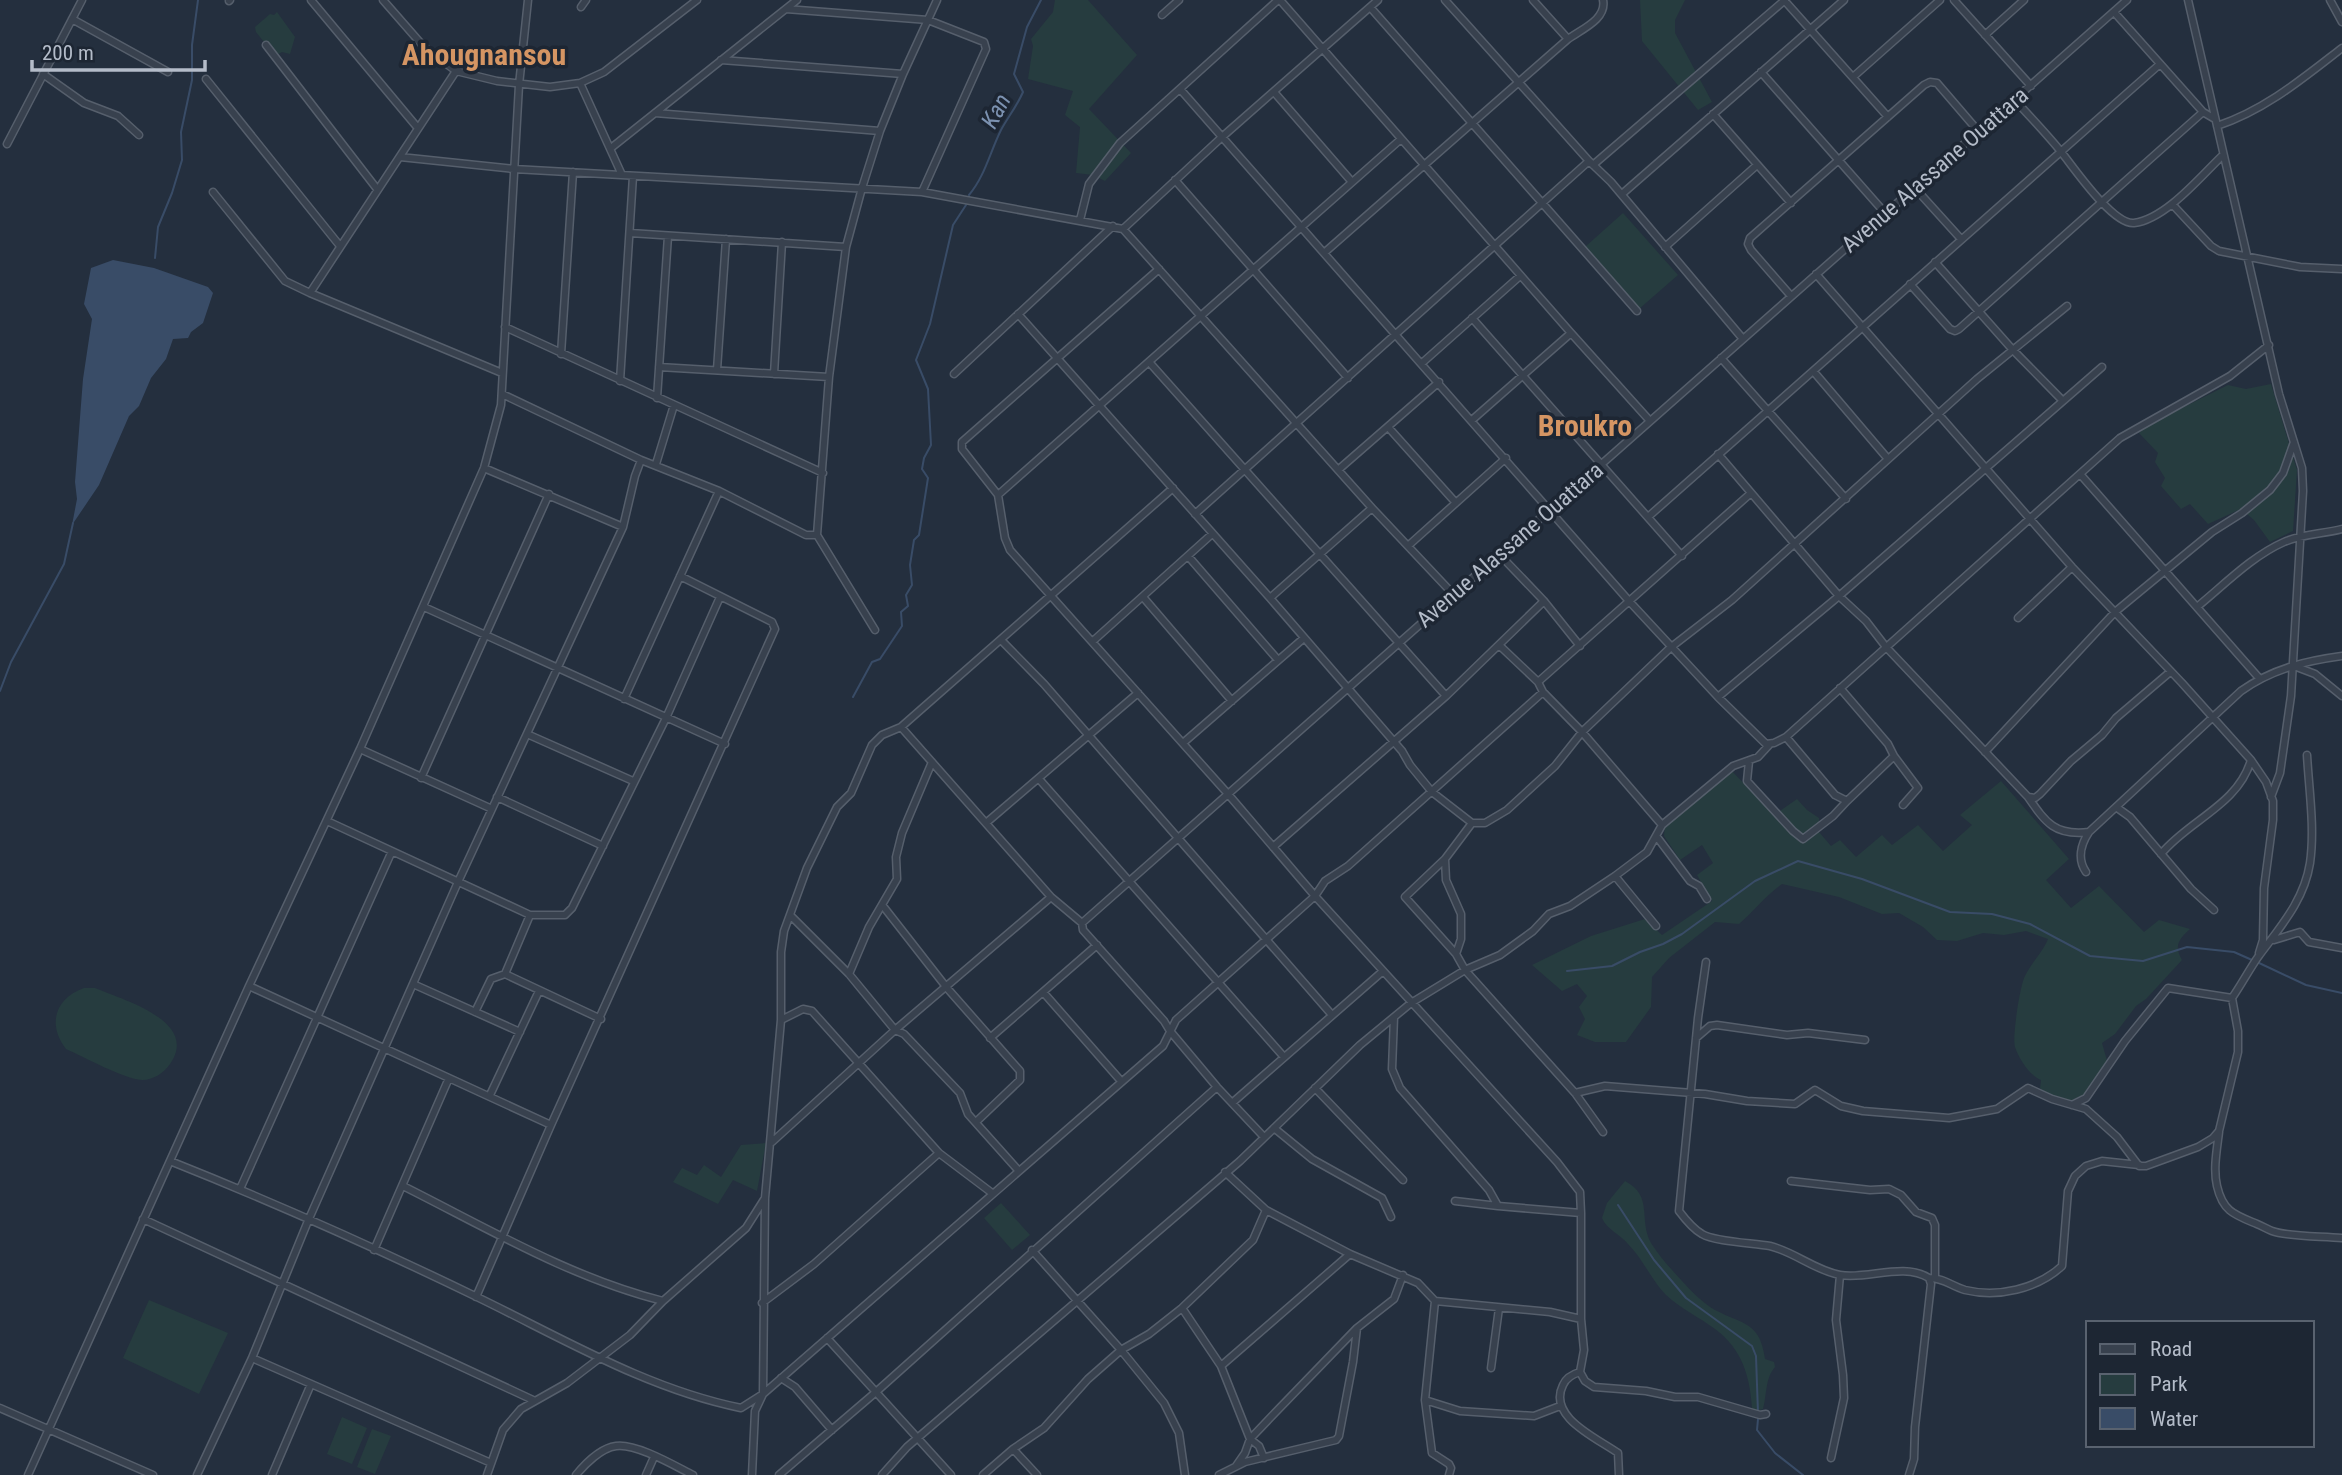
<svg xmlns="http://www.w3.org/2000/svg" width="2342" height="1475" font-family="'Roboto Condensed',sans-serif">
  <style>
    .green { fill: #263c3f }
    .water { fill: #394c67 }
    .lines { fill: none; stroke-linecap: round; stroke-linejoin: round }
    .stream { stroke: #394c67; stroke-width: 2 }
    .minor-casing { stroke: #565f6c; stroke-width: 9 }
    .minor { stroke: #38414e; stroke-width: 6 }
    .labels { text-anchor: middle; dominant-baseline: central; stroke-width: 7; stroke-linejoin: round; paint-order: stroke }
    .street-label { font-size: 23px; fill: #b4bcc9; stroke: #1d2633 }
    .water-label { font-size: 24px; font-style: italic; fill: #7c92b1; stroke: #1d2633 }
    .district-label { font-size: 30px; font-weight: bold; fill: #d59563; stroke: #1d2633 }
  </style>
  <rect width="100%" height="100%" fill="#242f3e"/>
  <path class="green" d="M1055 0H1088L1137 55 1089 109 1131 153 1105 181 1093 175 1076 173 1080 127 1065 115 1073 91 1028 79 1033 46 1031 39 1053 12Z
    M1640 0H1685L1675 20V33L1712 102 1698 110 1642 41Z
    M277 12 295 37 290 54 282 52 275 56 256 32 255 27 270 14 274 15Z
    M1623 213 1678 275 1639 309 1585 247Z
    M2271 384 2297 470 2293 531 2270 542 2254 520 2241 509 2208 524 2190 504 2181 509 2161 486 2165 478 2155 462 2158 453 2139 433 2150 424 2228 385 2246 389Z
    M1730 769 1774 815 1797 799 1807 810 1819 818V832L1831 846 1840 840 1856 857 1882 835 1892 845 1918 825 1943 851 1972 825 1960 815 2001 781 2069 859 2046 880 2071 908 2099 886 2144 932 2159 920 2190 929C2178 940 2174 946 2182 960L2146 999 2136 1006 2115 1034 2102 1043 2108 1064 2085 1099 2075 1104 2048 1095 2040 1089 2041 1080C2030 1076 2019 1059 2015 1047 2012 1038 2020 985 2025 976 2031 963 2043 952 2048 939L2026 931 2004 935 1983 933 1957 941 1937 940 1923 927 1899 913 1882 914 1839 897 1782 884C1765 896 1754 911 1739 924L1715 922 1669 958 1652 977 1651 1007 1626 1042H1595L1577 1035 1585 1019 1579 1007 1587 996 1577 984 1562 991 1532 965 1591 936 1645 919 1662 935 1712 901 1697 875 1713 863 1702 845 1680 860 1664 836 1665 826Z
    M84 988H95C123 1000 200 1021 170 1064 164 1073 153 1080 142 1080 124 1079 84 1057 66 1049 47 1025 55 998 84 988Z
    M766 1143 757 1191 733 1180 718 1204 673 1182 682 1168 697 1175 704 1165 721 1177 741 1145Z
    M1625 1181C1654 1196 1638 1219 1651 1243 1659 1256 1671 1269 1682 1281 1691 1291 1704 1304 1715 1310 1744 1325 1760 1322 1765 1359L1774 1362 1775 1367C1765 1378 1767 1395 1763 1409L1756 1411 1752 1408C1750 1376 1742 1349 1715 1329 1699 1317 1681 1309 1666 1295 1652 1281 1643 1259 1628 1244 1620 1234 1607 1230 1602 1218L1607 1203Z
    M1001 1203 1030 1235 1012 1250 984 1218Z
    M149 1300 228 1333 199 1394 123 1358Z
    M342 1417 367 1428 352 1464 327 1454Z
    M372 1429 391 1436 375 1474 357 1467Z"/>
  <path class="water" d="M113 260 154 268 208 287 213 293 203 323 191 332 188 338 173 339 166 359 151 378 139 406 129 416 99 485 72 525 77 499 75 482 83 379 92 319 84 304 91 268Z"/>
  <g class="lines">
    <path class="stream" d="M969 195C985 176 990 152 1001 130 1008 117 1017 106 1023 92L1014 74 1027 27 1041 0
      M155 258 158 227 172 193 182 160 181 132 192 80V45L198 0
      M0 691 11 662 64 564 73 523
      M853 697 872 662 880 659 902 626 901 612 908 606 906 595 912 585 910 565 914 540 919 535 928 478 922 469 924 458 931 445 928 389 916 360 930 324 953 225 966 205
      M2257 962 2306 985 2342 993
      M1567 971 1612 966 1640 952 1663 944 1682 934 1755 881 1798 861 1862 879 1950 912 1992 914 2030 924 2090 956 2143 961 2187 947 2234 952 2252 960
      M1618 1205 1654 1260 1686 1298 1752 1346 1756 1356 1758 1413
      M1758 1419 1757 1430 1775 1453 1803 1475"/>
    <defs>
      <path id="minor" d="M311 0 417 127
        M383 0 424 47 456 71 497 81 550 87 580 83 604 72 697 0
        M1280 0 1571 333 1650 421
        M1445 0 1589 161 1611 182 1743 339
        M1533 0 1568 39
        M1784 0 1888 117
        M1954 0 2031 86
        M2188 0 2279 394 2302 468 2303 491 2291 696 2280 773 2271 797
        M2330 0 2342 22
        M229 1 230 0
        M581 7 586 0
        M1370 7 1637 311
        M786 9 928 20 984 42 986 49 922 192
        M2114 12 2203 112 2215 119
        M1162 15 1179 0
        M72 19 168 72
        M1985 35 2024 0
        M266 45 377 189
        M721 60 903 74
        M1761 72 1885 213
        M43 74 84 103 118 116 139 135
        M1853 77 1940 0
        M206 79 340 246
        M580 83 622 175
        M1180 89 1629 601 1718 697 1766 744 1774 743 1786 737 2120 438 2230 376 2269 345
        M1274 92 1352 182
        M2015 100C2030 117 2047 134 2062 153 2074 168 2113 225 2134 223 2166 219 2201 176 2223 155
        M655 113 880 131
        M1713 114 1791 203
        M2217 126C2265 110 2302 79 2342 48
        M7 144 82 0
        M611 148 797 0
        M400 157 514 169 922 192 1123 229 1372 508 1453 594
        M1593 165 1785 0
        M1175 180 1348 378
        M1914 187 1961 239
        M213 192 285 281 310 293 502 373
        M1622 194 1844 0
        M2172 204 2211 246 2219 251 2300 267 2342 269
        M1080 220 1089 184 1120 143 1278 0
        M1123 229 1222 137 1378 0
        M630 233 846 247
        M1665 247 1757 165
        M1324 253 1568 39C1582 29 1607 19 1603 0
        M1935 262 2012 349 2063 401
        M1159 269 962 442V449L998 495 1005 538 1010 550 1228 794 1315 896 1557 1162 1580 1192 1581 1213
        M1816 274 2072 567 2182 683 2251 760 2266 782 2273 801V820L2264 888 2263 940 2259 953
        M1910 284 1950 329 1955 331 1959 329 2203 112
        M310 293 456 71
        M1791 296 1751 250 1748 244 1750 238 1924 85 1930 82 1937 83 1979 132
        M1018 314 1270 598 1402 751 1410 765 1432 792 1472 823H1485L1507 810 1555 766 1582 732 1670 648 1732 600 1977 379 2067 306
        M1472 318 1682 556
        M505 327 823 473
        M561 354 573 172
        M1721 358 1846 499
        M1150 363 1446 696
        M1422 363 1520 276
        M659 367 829 377
        M717 370 726 239
        M1814 372 1888 459
        M774 374 782 242
        M954 374 1113 226
        M620 381 633 176
        M502 394 641 460 719 491 806 535H817
        M657 398 668 236
        M1472 420 1571 333
        M1388 427 1456 503
        M1718 454 1839 596 1866 621 1886 647 2028 797C2046 823 2055 836 2089 832L2241 691C2272 669 2305 661 2342 656
        M656 464 674 405
        M484 468 623 527
        M1338 470 1439 382
        M2080 474 2259 678
        M998 495 1401 139
        M1195 514 1589 161
        M1648 517 2160 64
        M1409 545 1506 458
        M1499 554 1544 601 1580 646
        M1188 556 1278 660
        M1143 597 1232 701
        M1270 598 1372 508
        M424 607 725 744
        M2197 607C2224 585 2252 556 2284 542 2302 534 2323 534 2342 529
        M2018 618 2072 567
        M875 630 817 535 829 377 846 247 862 188 880 131 903 74 937 0
        M1002 641 1044 684 1332 1015
        M1093 641 1212 534
        M2294 666 2315 674 2342 696
        M1538 682 1751 493
        M1718 697 1839 596 2102 367
        M624 699 719 491
        M901 727 1051 897 1082 923 1083 930 1164 1021 1170 1031 1217 1087 1264 1137
        M527 734 633 781
        M1786 737 1835 795 1847 801 1894 756 1888 744 1840 688
        M1183 743 1304 638
        M360 749 492 809
        M1985 752 2115 612 2212 532 2242 513 2270 490 2283 473 2294 442
        M1894 756 1918 788 1903 805
        M1749 761 1747 781 1793 831 1803 839 1833 816 1847 801
        M421 778 549 494
        M1039 779 1284 1057
        M497 797 603 846
        M2028 797 2035 798 2040 794 2071 761 2102 735 2116 718 2170 672
        M2116 807 2130 817 2191 889 2214 910
        M327 821 530 915H565L572 908 666 718 720 597
        M986 823 1138 693
        M1472 823 1445 859 1446 880 1461 914V939L1456 954 1465 970 1575 1093 1603 1132
        M1662 825 1733 766 1758 757 1770 744
        M1657 837 1690 881 1699 886 1707 899
        M1273 847 1446 696 1544 601
        M2161 854C2189 820 2238 805 2251 760
        M1445 859 1405 897 1456 954
        M2086 872C2077 859 2081 844 2089 832
        M1615 876 1656 926
        M883 906 947 988 1020 1071V1080L976 1122
        M791 916 849 974 895 1030 904 1034 960 1093 968 1114 1018 1170
        M1082 923 2127 0
        M2274 940 2300 932 2309 942 2342 948
        M1706 962 1698 1018 1679 1211C1685 1219 1693 1229 1702 1234 1715 1242 1754 1243 1770 1246 1795 1252 1814 1270 1840 1275 1868 1280 1903 1262 1929 1278L1931 1284 1915 1427 1914 1459 1909 1475
        M505 974 601 1019
        M849 974 869 927 897 879 896 857 902 833 932 762
        M413 984 520 1032
        M249 986 551 1125
        M1043 992 1121 1081
        M475 1012 491 979 505 974 530 915
        M1394 1017 1392 1069 1400 1088 1489 1190 1498 1206 1581 1213V1319
        M781 1020 803 1009 812 1011 939 1153 992 1193
        M990 1038 1097 945
        M1696 1038 1710 1026 1717 1025 1787 1035 1808 1033 1865 1040
        M1315 1088 1403 1180
        M1575 1093 1605 1086 1705 1094 1747 1101 1795 1104 1815 1090 1841 1106 1863 1111 1949 1118 1997 1109 2028 1088 2052 1099 2086 1109 2117 1137 2139 1166H2146L2198 1147 2213 1138 2219 1131 2238 1052V1031L2232 998C2241 985 2249 970 2258 957 2280 927 2304 901 2310 863 2315 828 2309 790 2307 755
        M490 1095 539 991
        M1232 1103 1383 971
        M2072 1105 2086 1098 2125 1041 2168 988 2232 998
        M1274 1128 1312 1159 1382 1198 1391 1217
        M2219 1132C2217 1149 2213 1169 2217 1186 2223 1212 2235 1215 2257 1224 2262 1226 2267 1229 2272 1231 2288 1237 2323 1236 2342 1238
        M772 1142 895 1030 1051 897
        M170 1161C273 1202 376 1248 477 1297 562 1338 647 1389 741 1408L763 1394 1163 1046 1176 1020 1315 896 1325 881 1348 866 1543 692
        M1225 1172 1266 1210 1350 1254 1418 1283 1435 1301 1425 1400 1432 1453 1449 1464 1451 1468 1449 1475
        M1791 1181 1870 1190 1889 1189 1901 1195 1916 1212 1932 1218 1935 1225V1278
        M403 1186C487 1228 571 1278 663 1301
        M240 1189 392 851
        M1455 1201 1498 1206
        M143 1219 533 1400
        M374 1250 449 1078
        M1032 1250 1121 1350 1164 1403 1179 1433 1185 1475
        M1929 1278C1944 1278 1951 1286 1965 1290 1998 1298 2037 1289 2062 1266L2068 1191 2075 1176 2086 1166 2102 1161 2139 1165
        M476 1297 551 1125 775 629 772 622 680 576
        M1435 1301 1550 1312 1581 1319 1584 1350 1580 1372 1585 1381 1594 1387 1646 1391 1675 1397H1698L1760 1415 1766 1414
        M762 1303 814 1264 939 1153
        M1182 1308 1221 1366 1250 1439 1259 1446 1264 1458
        M827 1338 951 1475
        M252 1358 491 1463
        M1221 1366 1350 1254
        M1491 1368 1499 1308
        M1580 1372C1573 1374 1566 1378 1563 1385 1547 1417 1597 1438 1618 1453L1619 1475
        M781 1378 795 1387 832 1430
        M1425 1400 1460 1411 1534 1416 1560 1406
        M0 1408 153 1475
        M1013 1449 1037 1475
        M1831 1458 1844 1398 1843 1375 1836 1320 1840 1275
        M1236 1466 1245 1453 1250 1439 1270 1418 1357 1328 1394 1299 1403 1275
        M28 1475 249 986 360 749 484 468 501 405 519 85 528 0
        M197 1475 252 1358 308 1221 458 882 623 527 635 476 641 460
        M272 1475 311 1384
        M487 1475 503 1430 521 1409 567 1383 630 1335 663 1301 746 1228 765 1198
        M576 1475C585 1464 601 1448 616 1446 636 1443 675 1466 693 1475
        M646 1475 654 1457
        M752 1475 755 1411 763 1394 765 1198 781 1020V952L784 931 807 868 837 807 851 793 872 745 882 735 901 727 1173 488
        M779 1475 876 1392 1217 1087
        M882 1475 907 1447 1240 1161 1360 1045 1411 1003 1465 970 1500 955 1533 931 1549 914 1570 906 1615 876 1647 852 1662 825 1582 732 1543 692 1538 682 1499 645
        M983 1475 1013 1449 1044 1428 1088 1379 1121 1350 1149 1334 1182 1308 1253 1240 1266 1210
        M1219 1475 1245 1462 1336 1440 1339 1436 1353 1362 1357 1328"/>
    </defs>
    <use href="#minor" class="minor-casing"/>
    <use href="#minor" class="minor"/>
  </g>
  <g class="labels">
    <g class="street-label">
      <text transform="translate(1935 170) rotate(-41)">Avenue Alassane Ouattara</text>
      <text transform="translate(1510 545) rotate(-41)">Avenue Alassane Ouattara</text>
    </g>
    <g class="water-label">
      <text transform="translate(996 111) rotate(-62)">Kan</text>
    </g>
    <g class="district-label">
      <text x="484" y="54">Ahougnansou</text>
      <text x="1585" y="425">Broukro</text>
    </g>
  </g>
  <rect x="2086" y="1321" width="228" height="126" fill="#1d2633" stroke="#59626f" stroke-width="2"/>
  <rect x="2100" y="1344" width="35" height="10" fill="#38414e" stroke="#59626f" stroke-width="2"/>
  <text x="2150" y="1356" font-size="21" fill="#b4bcc9">Road</text>
  <rect x="2100" y="1374" width="35" height="21" fill="#263c3f" stroke="#59626f" stroke-width="2"/>
  <text x="2150" y="1391" font-size="21" fill="#b4bcc9">Park</text>
  <rect x="2100" y="1408" width="35" height="21" fill="#394c67" stroke="#59626f" stroke-width="2"/>
  <text x="2150" y="1426" font-size="21" fill="#b4bcc9">Water</text>
  <path d="M32 60v10h173v-10" fill="none" stroke="#b4bcc9" stroke-width="3.5"/>
  <text x="42" y="60" font-size="21" fill="#b4bcc9" stroke="#1d2633" stroke-width="5" paint-order="stroke">200 m</text>
</svg>
